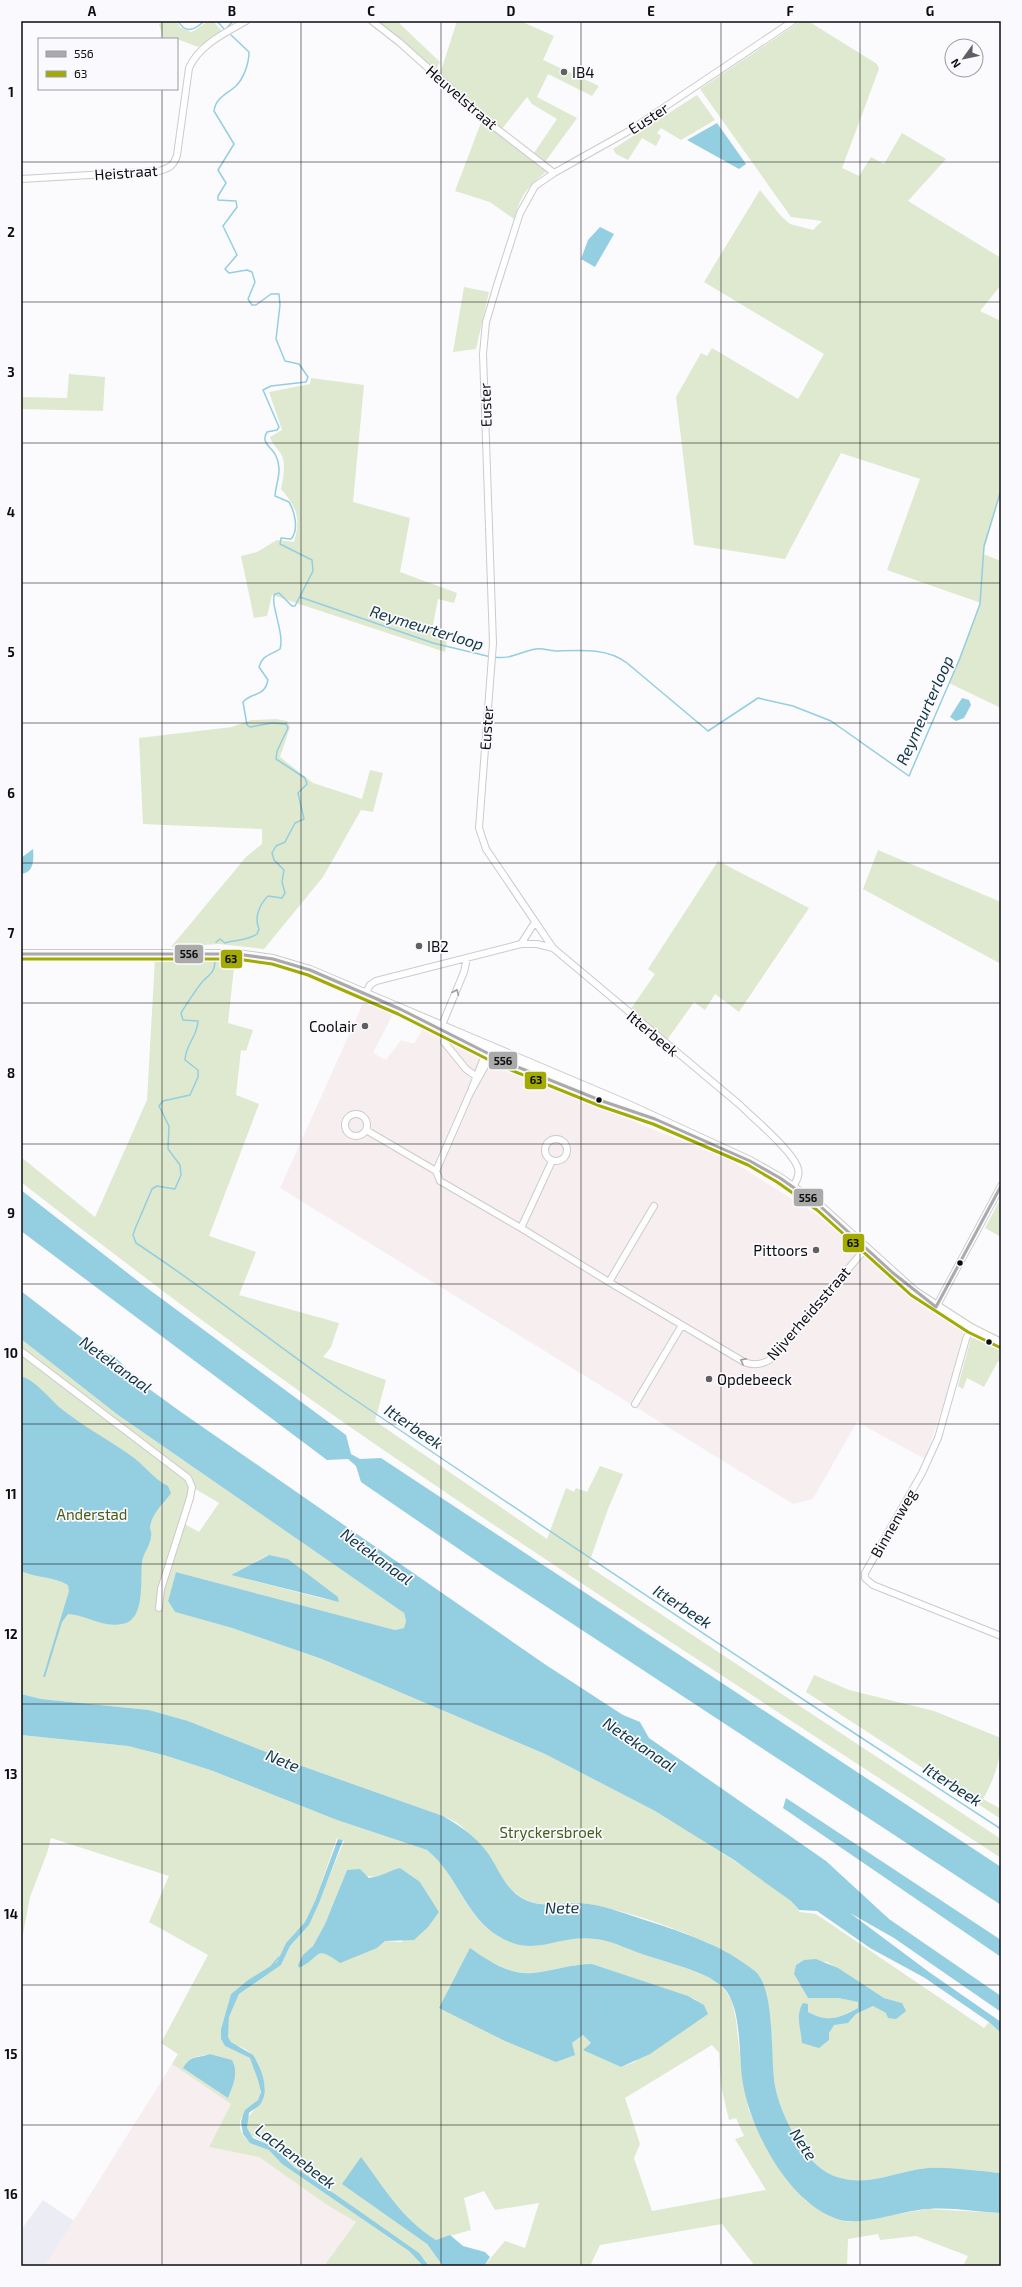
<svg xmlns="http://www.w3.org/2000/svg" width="1022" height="2287" font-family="'Exo 2',sans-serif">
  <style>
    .built { fill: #ecedf4 }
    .industrial { fill: #f7eeef }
    .green { fill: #dee9cf; fill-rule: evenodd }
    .water { fill: #94cee1 }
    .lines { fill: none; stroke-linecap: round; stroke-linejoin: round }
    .stream { stroke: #94cee1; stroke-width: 1.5 }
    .minor-casing { stroke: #cbcbcd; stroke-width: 8 }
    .major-casing { stroke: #cbcbcd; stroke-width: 10 }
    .minor { stroke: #fefeff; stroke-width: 6 }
    .major { stroke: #fefeff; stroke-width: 8 }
    .bus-1-casing { stroke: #fafafe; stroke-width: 6 }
    .bus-2-casing { stroke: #fafafe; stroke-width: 6 }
    .bus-1 { stroke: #aaaaab; stroke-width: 3 }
    .bus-2 { stroke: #a3ab03; stroke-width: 3 }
    .oneway { stroke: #9e9e9f }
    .grid { fill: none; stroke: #0d0d10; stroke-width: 1; stroke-opacity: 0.55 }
    .poi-dot { fill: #606063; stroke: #fafafe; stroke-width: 1.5 }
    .bus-dot { fill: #0d0d10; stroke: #fafafe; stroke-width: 1.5 }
    .labels { text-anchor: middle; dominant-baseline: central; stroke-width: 3.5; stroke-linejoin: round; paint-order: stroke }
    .poi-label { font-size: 15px; fill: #0d0d10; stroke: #fafafe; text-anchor: start }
    .street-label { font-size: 15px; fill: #0d0d10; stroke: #fafafe }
    .park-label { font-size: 15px; fill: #465c19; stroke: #fafafe }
    .water-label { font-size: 16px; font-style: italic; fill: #0f3642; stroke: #fafafe }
    .line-badge { stroke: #fafafe; stroke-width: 1.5 }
    .pale-badge-label { font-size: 11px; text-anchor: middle; font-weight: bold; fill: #111 }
    .neatline { fill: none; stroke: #0d0d10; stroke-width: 1.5 }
    .grid-label { font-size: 13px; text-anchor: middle; font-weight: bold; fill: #0d0d10 }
  </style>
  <rect width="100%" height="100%" fill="#fbfbfd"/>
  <path class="built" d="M43 2200 74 2221 45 2266H21V2230Z"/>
  <path class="industrial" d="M365 999 394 1012 373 1053 386 1060 401 1040 414 1044 424 1026 605 1110 732 1161 824 1219 927 1309 964 1330 946 1397 925 1459 857 1422 813 1499 793 1504 280 1188Z
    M172 2064 231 2104 209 2147 259 2157 327 2205 356 2222 324 2266H45Z"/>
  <path class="green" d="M164 21H176L180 27 191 32C200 29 203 21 213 21L222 31 198 47 177 39 163 38 159 24Z
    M377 21H401L400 24 440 62 436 70Z
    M457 21H520L554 36 543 60 599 86 592 96 548 74 537 97 577 118 545 162 534 153 557 119 532 104 527 97 502 129 440 74Z
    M801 21H808L877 64 879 69 842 168 859 176 871 157 884 164 902 133 946 159 908 201 1001 258V285L980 311 1001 321V492L983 554 1001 561V708L949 683 981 603 887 570 920 479 841 453 785 559 694 545 676 397 701 353 707 356 712 348 798 399 824 354 704 282 760 190 781 216 790 224 813 230 822 221 791 217 700 89Z
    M697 95 715 120 681 140 661 128 657 133 661 136 656 146 642 138 628 160 616 154 613 149Z
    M482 120 546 172C526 187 521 196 514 219L490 202 455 191Z
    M464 287 489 292 476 349 453 352Z
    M69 374 105 377 103 411 21 409V397L67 398Z
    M311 378 364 385 353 502 410 518 400 572 457 593 454 603 438 599 432 630 448 634 445 652 272 595 267 616 254 618 241 556 257 552 277 540 294 542C301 517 297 508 281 489 283 479 286 466 282 456 279 449 272 445 270 437L282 430 269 392 310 384Z
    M276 719 287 721 290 727 280 757 313 783 362 799 370 770 383 773 373 812 361 810 323 877 264 949 219 944 171 947 246 857 262 844V829L143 824 139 738 232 727 251 720Z
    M878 850 1001 902V964L863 889Z
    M718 861 809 908 739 1012 715 994 705 1010 694 1002 667 1040 630 1010 655 974 648 969Z
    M235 958 228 1023 253 1030 246 1051 241 1050 236 1095 259 1104 209 1236 256 1252 239 1295 339 1323 331 1347 323 1357 386 1380 375 1421 547 1539 566 1488 574 1492 576 1488 587 1492 600 1466 623 1474 608 1509 588 1566 1001 1839V1858C781 1713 559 1572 343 1422 233 1345 126 1264 21 1182V1157L95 1217 147 1100 155 959 215 960Z
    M1001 1198V1237L985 1228Z
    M979 1337 1001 1347V1352H998L1001 1354V1363L998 1361 984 1387 967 1378 963 1389 958 1386 971 1338Z
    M21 1339 118 1415 404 1613 406 1621 404 1628 395 1630 176 1572 168 1601 175 1612 232 1628 322 1659 545 1754 655 1811 696 1836 765 1881 791 1901 800 1912 816 1914 984 2028 989 2022 1001 2033V2173C977 2171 952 2167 928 2168 901 2170 873 2185 845 2179 825 2175 815 2165 804 2149 791 2131 779 2108 775 2087 769 2059 776 1990 755 1971 721 1942 634 1912 589 1904 569 1900 549 1909 529 1901 498 1889 484 1846 460 1825 455 1821 449 1819 443 1816L299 1765 188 1721 149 1710 41 1699 21 1694ZM192 1487 219 1503 199 1532 183 1523ZM268 1555 288 1559 338 1597 339 1601 324 1599 231 1575ZM804 1960 827 1962 884 1998 902 2003 886 2013 873 2006 856 2014 848 2023 834 2024 829 2033 801 2030 799 2019 808 2004V2012C829 2023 838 2018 858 2008V2002L838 1998H808L794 1974 796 1965Z
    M814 1675 849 1690 934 1711 1001 1738C1001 1761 994 1779 983 1799L1001 1809V1819L806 1692Z
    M21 1735 128 1746 167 1756 213 1771 337 1820 427 1850C457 1874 465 1917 498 1936 536 1959 556 1933 595 1939 610 1940 625 1948 639 1953 662 1961 688 1967 710 1978L723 1987 732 2001 736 2020 743 2083 749 2111 763 2142 784 2175 806 2201 848 2222 928 2209 1001 2213V2266H963L968 2256 916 2236 880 2240 878 2234 848 2239 847 2266H755L722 2224 600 2245 590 2266H484L505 2241 525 2248 539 2203 495 2210 484 2191 464 2198 471 2230 436 2240 417 2228 397 2206 343 2184 427 2244 443 2266H429L424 2259 335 2194 285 2161 272 2146 250 2135 247 2128 248 2117 255 2109 265 2088C262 2073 259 2058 245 2049 238 2045 231 2045 227 2036L229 2017 239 1994 281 1965 290 1946 309 1925 344 1841 337 1838 315 1901 305 1922 286 1943 277 1962 248 1980 231 1994 221 2029V2039L225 2046 250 2058C255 2067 263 2086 260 2096 256 2107 231 2115 243 2135 250 2146 261 2144 270 2150 274 2154 278 2160 282 2164L409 2251 423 2266H324L356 2222 327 2205 259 2157 209 2147 231 2104 172 2064 178 2054 161 2043 208 1955 149 1922 169 1876 51 1838 47 1853 30 1897 21 1944ZM347 1870C367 1875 374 1882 392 1870L420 1882 439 1912 401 1942 385 1941 377 1948 319 1953 313 1958H301L313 1946 325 1924ZM485 1959C499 1966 517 1975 533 1973 553 1971 571 1964 592 1964L697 2000 635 2062 621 2067 584 2050 591 2043 583 2035 572 2043ZM712 2045 719 2053 721 2086 729 2120 736 2118 744 2136 735 2139 766 2190 652 2211 634 2158 640 2144 625 2098ZM210 2054 232 2060 183 2068C192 2054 196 2058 210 2054Z"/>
  <path class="water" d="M717 123 746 164 739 169 687 140Z
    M600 227 614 234 595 267 581 259 588 240Z
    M962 698 969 700 971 705 964 718 956 721 950 717Z
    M33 849C34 860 34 873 21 874V858Z
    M21 1190 143 1285 346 1435 351 1454 360 1459 381 1458 1001 1867V1905L472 1558 361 1482 356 1466 348 1459 327 1460 21 1231Z
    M21 1291 95 1348 115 1357 141 1383 181 1412 546 1665 623 1715 640 1722 649 1738 826 1861 889 1919 1001 1996V2012L894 1938 850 1913 929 1972 1001 2022V2033L989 2022 925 1978 870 1948 817 1911 799 1910 791 1901 734 1860 655 1811 545 1754 322 1659 232 1628 175 1612 168 1601 176 1572 395 1630 404 1628 406 1621 404 1613 118 1415 21 1339Z
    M21 1376C37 1382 47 1396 59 1407 81 1425 107 1439 130 1455 144 1464 153 1479 168 1486L171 1493C164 1503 152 1513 150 1527 150 1530 152 1533 151 1536 151 1545 143 1553 142 1562 140 1579 146 1621 122 1624 102 1628 87 1615 68 1614L62 1622 45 1677H43L69 1591 68 1585C52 1576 37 1578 21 1571Z
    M269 1555 288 1559 338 1597 339 1602 231 1575Z
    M21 1694 41 1699 149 1710 188 1721 299 1765 443 1816C460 1826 475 1836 487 1852 500 1870 505 1892 528 1901 548 1909 568 1900 589 1904 609 1907 629 1915 648 1921 685 1933 724 1946 755 1971 776 1989 770 2060 775 2086 779 2108 791 2131 803 2149 815 2165 825 2175 845 2179 873 2185 901 2170 928 2168 952 2167 977 2171 1001 2173V2213C977 2212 952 2207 928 2209 904 2210 863 2226 841 2220 791 2207 751 2132 743 2084 738 2057 743 2007 723 1987 719 1984 714 1981 710 1978 688 1967 662 1961 639 1953 625 1948 610 1940 595 1939 556 1934 536 1959 498 1936 465 1916 457 1874 427 1850L337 1820 213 1771 167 1756 128 1746 21 1735Z
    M786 1798 1001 1940V1957L783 1808Z
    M338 1839 343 1840 319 1903 309 1925 290 1946 281 1965 239 1994 229 2017 228 2037 231 2042 253 2055C261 2067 270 2090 261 2103 258 2108 253 2109 249 2113L247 2128 253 2138 272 2146 294 2167 335 2194 419 2253 429 2266H423L409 2251 282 2164 269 2150 250 2143 243 2134 241 2122 243 2115 245 2110 258 2100 261 2092 258 2080 250 2058 225 2046 221 2039V2029L231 1994 248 1980 277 1962 286 1943 305 1922 315 1901Z
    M400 1868 420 1882 439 1912 428 1927 414 1940 385 1941 377 1948 340 1963C314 1944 322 1957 299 1968L298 1965 303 1955 313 1946 325 1924 347 1870 360 1869 369 1878C384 1876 387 1871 400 1868Z
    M470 1948C487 1960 511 1976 533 1973 553 1971 571 1964 592 1964L688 1996 704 2005 708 2014 650 2054 621 2067 583 2050 591 2043 583 2035 572 2043 575 2055 556 2062 505 2041 439 2008Z
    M816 1959 838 1968 884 1998 902 2003 906 2011 896 2019 888 2018 886 2013 873 2006 856 2014 848 2023 834 2025 829 2033V2040L819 2048 802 2043C801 2029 795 2015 803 2003L808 2004V2012C829 2023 839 2018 858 2008V2002L838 1998H808L794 1974 796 1965 804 1960Z
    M210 2054 232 2060C239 2073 233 2085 228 2098L183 2068C192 2054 196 2059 210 2054Z
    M361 2157C384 2188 402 2219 436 2240L450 2235 463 2246 485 2252 490 2257 484 2266H443L427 2244 342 2184Z"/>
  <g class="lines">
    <path class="stream" d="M178 21C186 35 196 29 204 21
      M217 21 225 30 233 21
      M300 597 433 643 491 657
      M494 657C511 660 521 651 536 649 543 648 551 651 558 651 581 650 608 648 627 663L708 731 758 698 793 706 831 721 909 776 960 658 980 604 984 546 1001 490
      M216 942 220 939 225 943C237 939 247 941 257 934L259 929C254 918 259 905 268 896L282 898 285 893 282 882 284 870 274 860 272 853 276 846 285 842 295 823 304 819 298 793 307 784 305 778 276 759 277 751 288 728 286 724 272 723 250 727 247 725 243 702C253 691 264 698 268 680L259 667C262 655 271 655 280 649 285 633 269 602 275 594L279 593 292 606H295L313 571 312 560 280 544 281 538 291 539C299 530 295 512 289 502L275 496C276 482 283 470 276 456 272 447 260 443 267 432L277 430 279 427 263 390 271 386 306 382 308 377 299 364 285 361 276 339 280 305 279 294H271L256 305H252L248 299 255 282 252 272 247 270 229 273 225 269 237 255 223 226 237 207 236 201 218 200V196L226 183 218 170 234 144 214 111C216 97 226 95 236 86 244 78 249 63 249 52L231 35
      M215 960C215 972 210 974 203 981 199 985 184 1008 181 1013L183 1020 198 1021C197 1038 186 1043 185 1060L198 1070V1077L190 1095 163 1101 159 1106 169 1126 168 1149 180 1165 181 1175 175 1189 157 1186 152 1189 135 1229 133 1235 136 1243C208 1290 274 1344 345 1393 562 1540 781 1686 1001 1829
      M270 1968 279 1957"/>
    <defs>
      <path id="minor" d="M372 21 399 42 492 125 554 173
        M21 179 159 171C170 168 174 165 177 155L189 68C199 45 225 33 246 21
        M521 944 535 922
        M553 948 486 849 479 828 493 643 483 354 486 322 498 282 520 213 535 186 554 173 629 131 793 21
        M365 994 370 985 376 981 521 944H537L553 948 740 1105C753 1118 795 1153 798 1169 800 1176 796 1181 793 1187
        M442 1025 464 972 467 958
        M444 1042 466 1069 477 1077
        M472 1088 487 1050
        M345 1125a11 11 0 1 1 22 0a11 11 0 1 1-22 0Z
        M366 1130 436 1171 470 1093 491 1055V1051
        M545 1150a11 11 0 1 1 22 0a11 11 0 1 1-22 0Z
        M436 1171 440 1181 521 1228 552 1161
        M521 1228 609 1282
        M936 1307 1001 1186
        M682 1325 744 1362C754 1366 762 1365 771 1359L866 1248
        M971 1328 966 1339 938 1438 922 1473 865 1573V1578L873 1585 1001 1636
        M21 1351 188 1478 192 1487 190 1498 161 1589 159 1608
        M635 1404 682 1325 609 1282 654 1206"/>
      <path id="major" d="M21 954H237L273 959 310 970 624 1103 750 1161 780 1178 820 1206 914 1291 971 1328 1001 1343
        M433 1026 503 1061 626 1109"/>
    </defs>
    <use href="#minor" class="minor-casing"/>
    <use href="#major" class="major-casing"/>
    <use href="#minor" class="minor"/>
    <use href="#major" class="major"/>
    <defs>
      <path id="bus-1" d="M21 954H237L273 959 310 970 400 1009 503 1061 602 1101 655 1119 750 1161 780 1178 820 1206 893 1273 936 1307
        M936 1307 1001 1186"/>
      <path id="bus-2" d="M21 959H237L272 964 308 975 398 1014 501 1066 600 1106 653 1124 748 1165 777 1182 817 1210 911 1295 968 1332 999 1347"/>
    </defs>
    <use href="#bus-1" class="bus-1-casing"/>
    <use href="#bus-2" class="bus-2-casing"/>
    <use href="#bus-1" class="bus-1"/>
    <use href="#bus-2" class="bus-2"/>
  </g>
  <defs><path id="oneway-chevron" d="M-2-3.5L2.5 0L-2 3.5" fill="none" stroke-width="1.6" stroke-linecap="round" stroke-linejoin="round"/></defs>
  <g class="oneway">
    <use href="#oneway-chevron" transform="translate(456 992) rotate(-67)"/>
    <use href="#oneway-chevron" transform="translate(743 1361) rotate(-153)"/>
  </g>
  <path class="grid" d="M162 21V39M301 21V2266M441 21V2266M581 21V2266M721 21V2266M860 21V2266M162 89V2266M21 162H1001M21 302H1001M21 443H1001M21 583H1001M21 723H1001M21 863H1001M21 1003H1001M21 1144H1001M21 1284H1001M21 1424H1001M21 1564H1001M21 1704H1001M21 1844H1001M21 1985H1001M21 2125H1001"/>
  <g class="poi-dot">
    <circle cx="564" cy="72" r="4"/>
    <circle cx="419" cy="946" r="4"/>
    <circle cx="365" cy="1026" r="4"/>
    <circle cx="816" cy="1250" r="4"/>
    <circle cx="709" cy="1379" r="4"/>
  </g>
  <g class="bus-dot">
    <circle cx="599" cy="1100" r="3.5"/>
    <circle cx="960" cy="1263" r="3.5"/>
    <circle cx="989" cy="1342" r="3.5"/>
  </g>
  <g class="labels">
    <g class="poi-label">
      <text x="572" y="72">IB4</text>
      <text x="427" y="946">IB2</text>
      <text x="357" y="1026" text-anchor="end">Coolair</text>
      <text x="808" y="1250" text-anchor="end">Pittoors</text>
      <text x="717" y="1379">Opdebeeck</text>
    </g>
    <g class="street-label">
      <text transform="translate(462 97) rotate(41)">Heuvelstraat</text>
      <text transform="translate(648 118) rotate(-33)">Euster</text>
      <text transform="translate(126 172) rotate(-4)">Heistraat</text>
      <text transform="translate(485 405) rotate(-92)">Euster</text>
      <text transform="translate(486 728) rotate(-86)">Euster</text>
      <text transform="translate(653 1033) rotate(40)">Itterbeek</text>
      <text transform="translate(808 1313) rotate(-49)">Nijverheidsstraat</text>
      <text transform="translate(893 1523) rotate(-60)">Binnenweg</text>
    </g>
    <g class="park-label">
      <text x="92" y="1514">Anderstad</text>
      <text x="551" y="1832">Stryckersbroek</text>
    </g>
    <g class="water-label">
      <text transform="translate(427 627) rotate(17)">Reymeurterloop</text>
      <text transform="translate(924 710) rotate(-66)">Reymeurterloop</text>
      <text transform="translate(116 1364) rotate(36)">Netekanaal</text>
      <text transform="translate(414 1426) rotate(34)">Itterbeek</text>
      <text transform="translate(377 1556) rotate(36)">Netekanaal</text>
      <text transform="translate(683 1606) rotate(33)">Itterbeek</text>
      <text transform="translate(640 1744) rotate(34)">Netekanaal</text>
      <text transform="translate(283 1760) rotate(23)">Nete</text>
      <text transform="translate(953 1784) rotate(33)">Itterbeek</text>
      <text transform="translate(562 1907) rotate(-1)">Nete</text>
      <text transform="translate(804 2144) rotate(56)">Nete</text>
      <text transform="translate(296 2156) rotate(37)">Lachenebeek</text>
    </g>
  </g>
  <g class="line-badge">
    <rect x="174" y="944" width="30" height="20" rx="4" fill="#aaaaab"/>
    <rect x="220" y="949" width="23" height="20" rx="4" fill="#a3ab03"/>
    <rect x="488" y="1051" width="30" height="19" rx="4" fill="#aaaaab"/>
    <rect x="524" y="1071" width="23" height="19" rx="4" fill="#a3ab03"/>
    <rect x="793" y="1188" width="31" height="19" rx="4" fill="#aaaaab"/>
    <rect x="842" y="1233" width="23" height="20" rx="4" fill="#a3ab03"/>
  </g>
  <g class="pale-badge-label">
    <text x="189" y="958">556</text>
    <text x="231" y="963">63</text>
    <text x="503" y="1065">556</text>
    <text x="536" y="1084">63</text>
    <text x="808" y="1202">556</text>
    <text x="853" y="1247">63</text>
  </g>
  <rect width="1022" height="2287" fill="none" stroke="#fafafe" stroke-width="44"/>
  <rect x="38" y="38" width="140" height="52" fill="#fafafe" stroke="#9b9b9f"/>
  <rect x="46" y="51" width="20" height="6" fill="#aaaaab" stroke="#9b9b9f"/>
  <text x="74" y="58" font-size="12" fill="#0d0d10">556</text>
  <rect x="46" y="71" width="20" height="6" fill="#a3ab03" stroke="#9b9b9f"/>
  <text x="74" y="78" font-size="12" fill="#0d0d10">63</text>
  <g transform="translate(964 58) rotate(237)"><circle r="19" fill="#fafafe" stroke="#9b9b9f"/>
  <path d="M0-3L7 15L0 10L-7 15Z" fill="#606063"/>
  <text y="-6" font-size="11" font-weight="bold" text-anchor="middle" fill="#0d0d10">N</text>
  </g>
  <rect x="22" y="22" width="978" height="2243" class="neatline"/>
  <g class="grid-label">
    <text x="92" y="16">A</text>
    <text x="232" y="16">B</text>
    <text x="371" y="16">C</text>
    <text x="511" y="16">D</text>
    <text x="651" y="16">E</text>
    <text x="790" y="16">F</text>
    <text x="930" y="16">G</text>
    <text x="11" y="97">1</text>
    <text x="11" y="237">2</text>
    <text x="11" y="377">3</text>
    <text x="11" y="517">4</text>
    <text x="11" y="657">5</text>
    <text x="11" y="798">6</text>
    <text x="11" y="938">7</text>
    <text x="11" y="1078">8</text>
    <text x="11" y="1218">9</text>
    <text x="11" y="1358">10</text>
    <text x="11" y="1499">11</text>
    <text x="11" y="1639">12</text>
    <text x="11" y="1779">13</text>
    <text x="11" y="1919">14</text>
    <text x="11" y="2059">15</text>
    <text x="11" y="2199">16</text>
  </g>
</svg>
